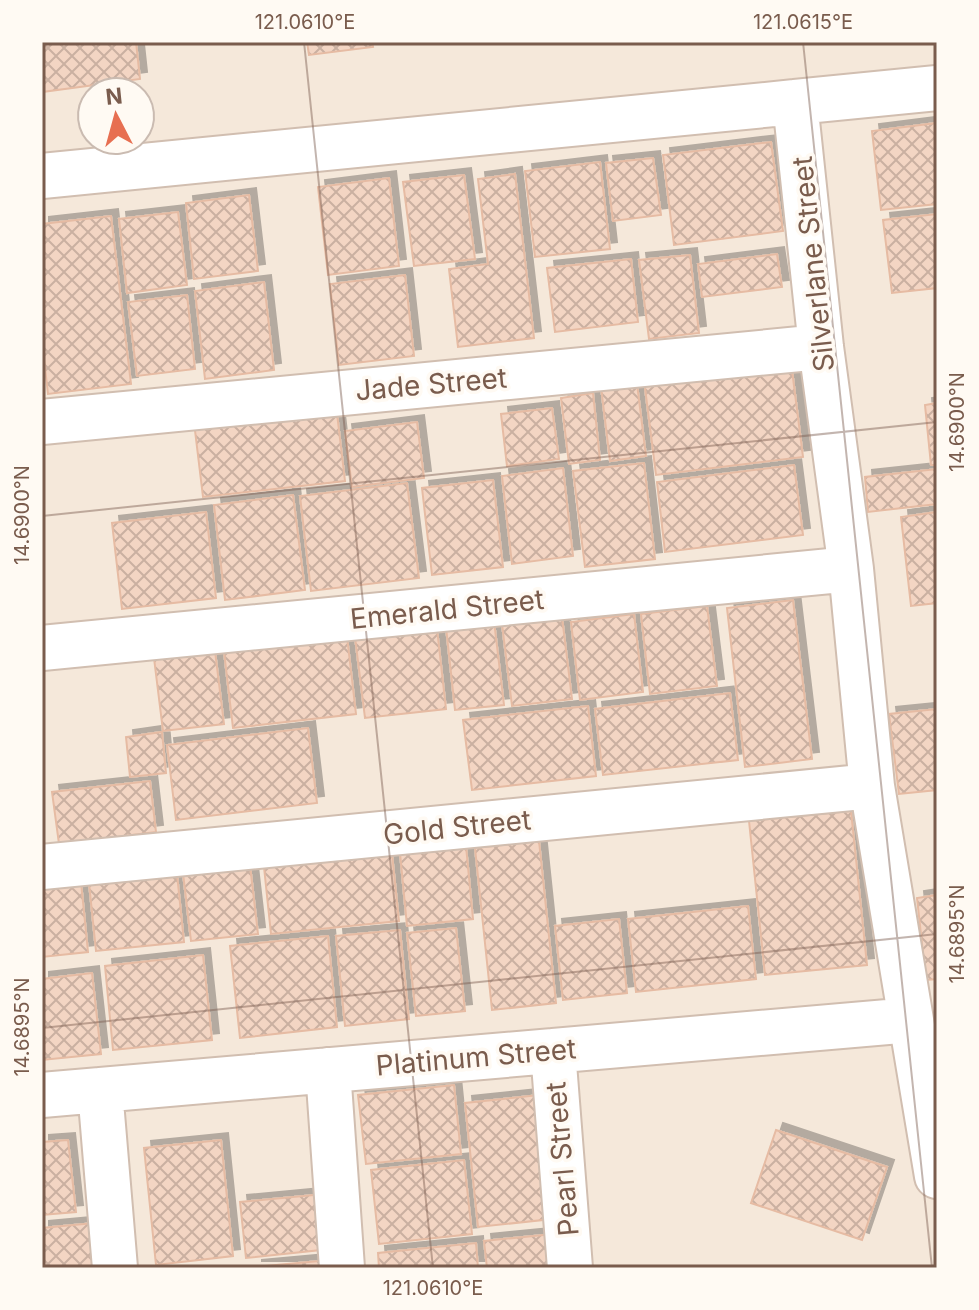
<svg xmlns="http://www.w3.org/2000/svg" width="979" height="1310" font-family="Inter,sans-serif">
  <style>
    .residential { fill: #f5e8da; fill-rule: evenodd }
    .building { fill: url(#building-cross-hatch); stroke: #e6bba3; stroke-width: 2; filter: url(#shadow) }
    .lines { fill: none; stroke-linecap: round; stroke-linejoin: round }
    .street-casing { stroke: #d1beb0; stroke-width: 48 }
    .street { stroke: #fff; stroke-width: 44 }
    .ticks { fill: none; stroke: #7a5c4d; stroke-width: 2; stroke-opacity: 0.45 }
    .labels { text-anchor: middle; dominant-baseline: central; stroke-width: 7; stroke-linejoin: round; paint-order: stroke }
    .street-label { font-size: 28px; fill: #7a5c4d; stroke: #fffaf3 }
    .neatline { fill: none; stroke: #7a5c4d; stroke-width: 3 }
    .ticks-label { font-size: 20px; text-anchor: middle; fill: #7a5c4d }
  </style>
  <defs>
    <pattern id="building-cross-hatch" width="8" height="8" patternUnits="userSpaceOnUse" patternTransform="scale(2)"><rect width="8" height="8" fill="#f3d5c3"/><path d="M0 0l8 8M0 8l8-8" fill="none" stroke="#cab0a1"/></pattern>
    <filter id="shadow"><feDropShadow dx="7" dy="-7" stdDeviation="0" flood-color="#0004"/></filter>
  </defs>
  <rect width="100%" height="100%" fill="#fdf6ec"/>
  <path class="residential" d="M42 42H937V1268H42ZM92 92H140V140H92Z"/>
  <path class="building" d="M42 42H136L140 79 42 92Z
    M307 42H372L373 47 309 55Z
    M937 123V204L881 210 872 131Z
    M771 142 783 231 674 245 663 155Z
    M653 158 661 215 613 221 606 163Z
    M600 162 610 249 535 257 525 171Z
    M515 174 534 338 458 347 449 269 488 264 478 179Z
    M464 175 475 259 414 266 403 182Z
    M389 178 399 266 328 275 318 187Z
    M249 195 258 271 194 279 186 203Z
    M178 212 187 285 127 293 119 219Z
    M937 214V288L892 293 883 220Z
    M111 216 131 384 48 394 42 342V224Z
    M777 254 782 287 702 297 698 264Z
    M690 255 699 333 649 339 639 260Z
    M631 259 638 322 555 332 547 268Z
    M405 275 414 356 339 365 330 284Z
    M264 282 274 370 205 379 195 291Z
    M187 295 195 369 137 376 128 302Z
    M791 362 803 457 656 475 644 380Z
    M637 384 646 456 610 461 601 387Z
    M593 393 600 460 569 464 561 398Z
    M937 403V465H931L925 405Z
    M336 405 345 481 203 497 194 422Z
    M552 408 559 459 507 466 501 414Z
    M417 422 424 478 352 487 345 431Z
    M644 463 655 559 585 567 573 471Z
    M794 465 803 535 665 552 657 482Z
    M563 468 573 556 512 564 502 476Z
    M937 469V504L868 512 865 477Z
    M493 480 503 567 432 575 422 488Z
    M407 483 419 578 311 591 300 496Z
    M293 495 305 590 225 600 214 505Z
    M206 512 216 598 122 609 112 523Z
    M937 512V603L911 606 901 517Z
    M793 600 812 759 745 767 727 608Z
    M707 606 717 686 650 694 641 614Z
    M634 614 643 692 580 700 571 622Z
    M562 617 572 699 512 706 502 624Z
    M436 620 446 709 365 718 354 629Z
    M494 621 504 705 455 710 446 627Z
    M346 628 356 714 233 728 223 643Z
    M214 643 224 724 163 731 153 650Z
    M730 693 738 760 603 775 595 709Z
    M588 706 596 776 472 790 463 720Z
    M937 709V790L899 794 889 714Z
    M308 728 317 803 176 820 167 745Z
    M162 732 166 773 130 777 126 737Z
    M150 781 156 832 59 844 52 792Z
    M851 811 867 965 765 975 749 821Z
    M539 841 556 1003 492 1010 475 848Z
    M466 846 473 919 407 926 400 853Z
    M392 854 399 921 271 934 264 867Z
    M250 865 258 934 191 941 183 873Z
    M177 874 184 942 96 951 89 883Z
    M81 882 88 952 42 957V886Z
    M937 895V979L926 980 917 898Z
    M748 906 756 979 636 992 628 919Z
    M619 919 627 993 563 1000 555 926Z
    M456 928 465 1011 416 1016 407 933Z
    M400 930 409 1019 345 1026 336 936Z
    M328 936 337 1027 240 1038 230 946Z
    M203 955 212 1040 113 1050 105 966Z
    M92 973 101 1054 42 1060V979Z
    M454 1085 461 1154 366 1164 358 1095Z
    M539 1095 552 1219 478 1227 465 1103Z
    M776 1130 887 1167 862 1240 751 1203Z
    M68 1140 76 1212 42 1215V1142Z
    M221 1140 233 1256 156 1265 144 1148Z
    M464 1160 472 1234 379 1244 371 1170Z
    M324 1194 330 1249 246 1258 240 1202Z
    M94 1223 98 1268H42V1228Z
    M553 1234 557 1268H487L484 1241Z
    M476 1243 478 1268H379L378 1253Z
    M330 1260 331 1268H255V1267Z"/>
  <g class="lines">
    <defs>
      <path id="street" d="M795 102 937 88
        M42 176 795 102 821 347 851 569 872 786 937 1176
        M42 422 821 347
        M42 648 851 569
        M42 867 872 786
        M553 1051 570 1268
        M328 1070 342 1268
        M100 1090 115 1268
        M42 1095 911 1020"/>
    </defs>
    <use href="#street" class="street-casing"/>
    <use href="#street" class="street"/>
  </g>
  <path class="ticks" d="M304 42 433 1268M803 42 932 1268M42 516 937 422M42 1028 937 934"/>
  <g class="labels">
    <g class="street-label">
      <text transform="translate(813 264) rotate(-96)">Silverlane Street</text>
      <text transform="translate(431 384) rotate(-5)">Jade Street</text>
      <text transform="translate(447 609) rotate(-6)">Emerald Street</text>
      <text transform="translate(457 827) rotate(-6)">Gold Street</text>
      <text transform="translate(476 1057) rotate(-5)">Platinum Street</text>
      <text transform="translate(562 1159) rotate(-95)">Pearl Street</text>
    </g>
  </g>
  <rect width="979" height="1310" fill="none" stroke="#fffaf3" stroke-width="88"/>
  <g transform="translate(116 116) rotate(354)"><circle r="38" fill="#fffaf3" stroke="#cabbb1" stroke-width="2"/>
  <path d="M0-6L14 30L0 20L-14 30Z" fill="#e76f51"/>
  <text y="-12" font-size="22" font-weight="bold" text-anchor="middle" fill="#7a5c4d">N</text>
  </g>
  <rect x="44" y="44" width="891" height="1222" class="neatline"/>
  <g class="ticks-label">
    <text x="305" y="29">121.0610°E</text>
    <text x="803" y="29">121.0615°E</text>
    <text transform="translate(957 422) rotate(-90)" y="7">14.6900°N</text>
    <text transform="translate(22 515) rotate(-90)" y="7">14.6900°N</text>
    <text transform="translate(957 934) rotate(-90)" y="7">14.6895°N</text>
    <text transform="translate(22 1027) rotate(-90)" y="7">14.6895°N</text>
    <text x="433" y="1295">121.0610°E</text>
  </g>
</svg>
